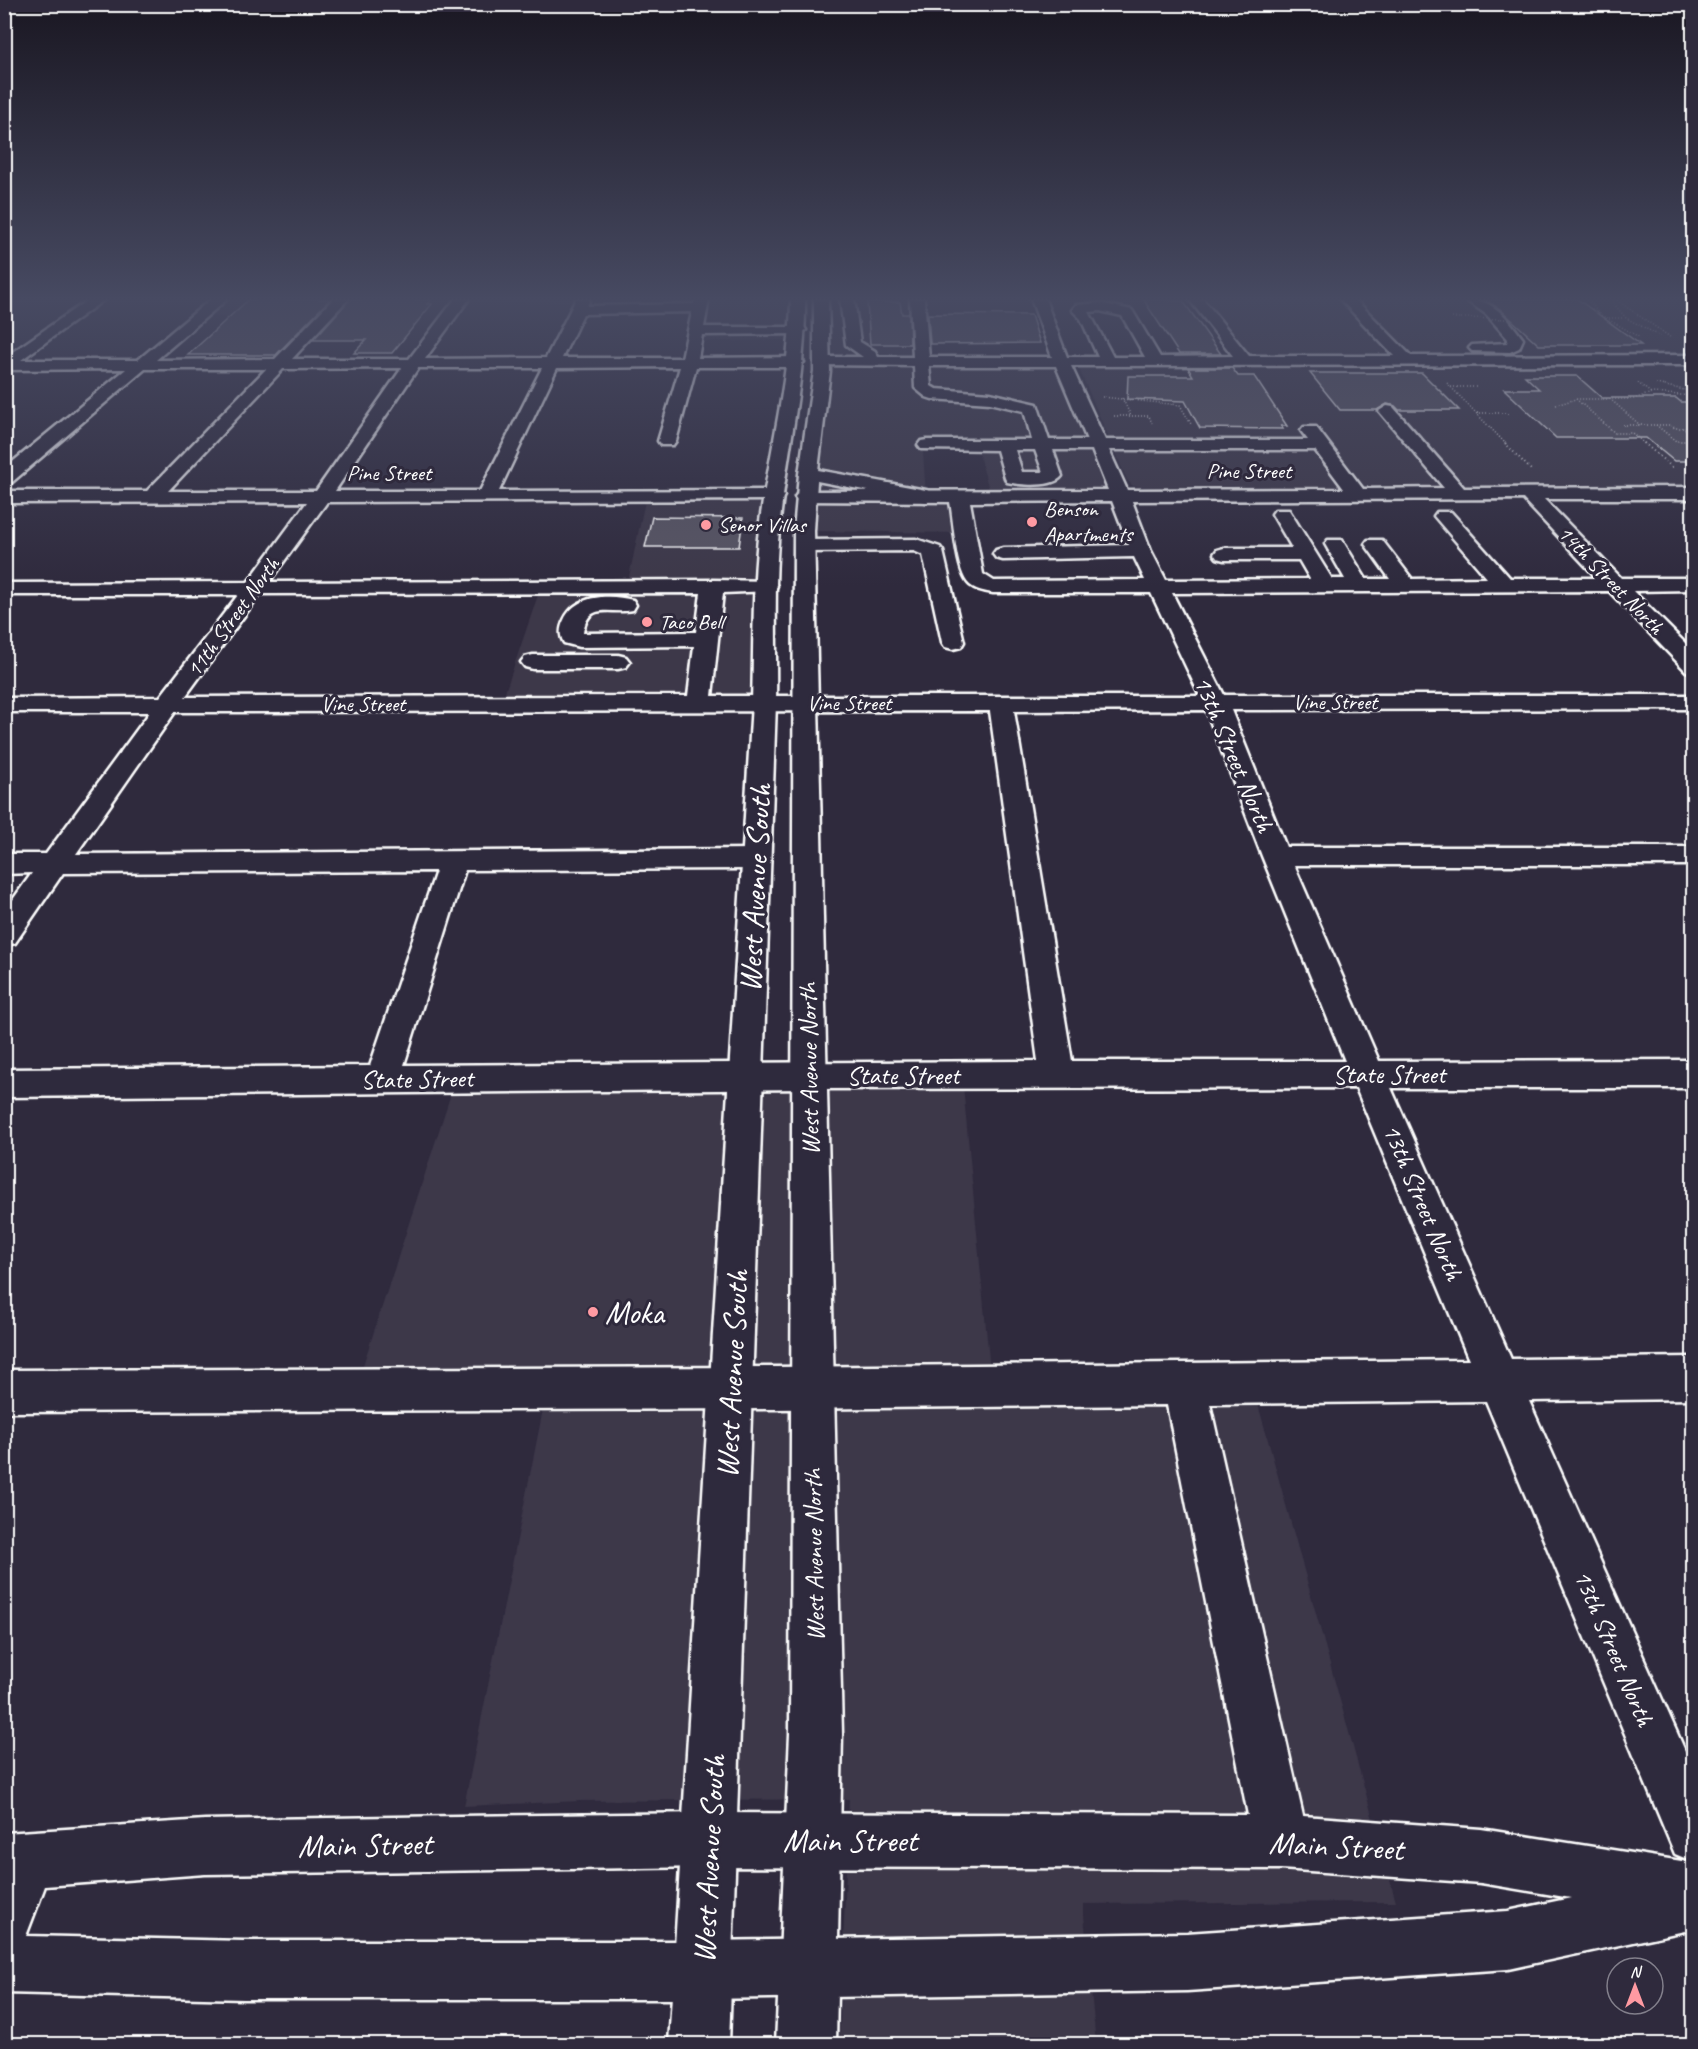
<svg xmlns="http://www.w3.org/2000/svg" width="1698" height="2049" font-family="Caveat,sans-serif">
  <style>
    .built { fill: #3c3749 }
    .building { fill: #595564; stroke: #fff; stroke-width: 1.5 }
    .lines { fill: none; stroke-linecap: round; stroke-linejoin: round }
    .minor-casing { stroke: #fff; stroke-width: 5 }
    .major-casing { stroke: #fff; stroke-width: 5 }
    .path-far1 { stroke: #fff; stroke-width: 1.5; stroke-dasharray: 1 2; stroke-linecap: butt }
    .path { stroke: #fff; stroke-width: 2; stroke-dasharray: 1 3; stroke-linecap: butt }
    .minor { fill: #2f2a3d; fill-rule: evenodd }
    .major { fill: #2f2a3d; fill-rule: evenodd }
    .path-bridge { stroke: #fff; stroke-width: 1.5; stroke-dasharray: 1 2; stroke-linecap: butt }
    .poi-dot { fill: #ff9aa2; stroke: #2f2a3d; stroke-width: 2 }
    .labels { text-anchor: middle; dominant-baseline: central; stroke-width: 6; stroke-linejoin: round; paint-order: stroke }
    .far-street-label { font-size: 22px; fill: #fff; stroke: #2f2a3d }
    .far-poi-label { font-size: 22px; fill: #fff; stroke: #2f2a3d; text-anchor: start }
    .street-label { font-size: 26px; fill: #fff; stroke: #2f2a3d }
    .near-street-label { font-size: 32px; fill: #fff; stroke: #2f2a3d }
    .near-poi-label { font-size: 32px; fill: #fff; stroke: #2f2a3d; text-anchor: start }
  </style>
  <rect width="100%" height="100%" fill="#2f2a3d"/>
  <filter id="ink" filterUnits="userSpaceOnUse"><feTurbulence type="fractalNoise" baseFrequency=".0167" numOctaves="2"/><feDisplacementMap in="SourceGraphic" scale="12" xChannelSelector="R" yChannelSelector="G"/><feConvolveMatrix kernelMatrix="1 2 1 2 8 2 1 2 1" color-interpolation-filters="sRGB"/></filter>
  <g filter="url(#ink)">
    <path class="built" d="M220 299H341L324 316 200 317Z
      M462 299H917L923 363H1063L1119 495 991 496 978 452H923L926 496H959L964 533 804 531 818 340 809 318 798 340 693 342 699 314H575L581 302H460Z
      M1203 299H1693V487L1153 489 1133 486 1127 480 1079 369 1255 367Z
      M646 496H774L764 703 501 704 541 586H627Z
      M962 1075 990 1370 1248 1368 1396 1902 1083 1904 1096 2044H839L849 1799 581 1801 464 1806 547 1389 355 1390 456 1078Z"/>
    <path class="building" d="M249 299H330L276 355H188Z
      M350 299H432L427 304H432L392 353H354L366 340H313Z
      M1143 299 1183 301 1221 354H1179Z
      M1484 299H1577L1641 345H1539L1500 309Z
      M867 302H900L902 314H909L910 344H870Z
      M928 314 1031 315 1040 343 930 344Z
      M1188 368H1232L1238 376H1254L1287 426H1281L1283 429 1200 428 1185 401 1127 399 1128 376H1193Z
      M1310 373H1422L1459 410H1399L1395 406 1387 404 1377 410H1340Z
      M1525 376H1577L1602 398H1676L1681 402H1694V461H1674L1646 438H1556L1504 389H1539Z
      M652 517 743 518 739 547H645Z"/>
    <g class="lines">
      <defs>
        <path id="minor" d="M89 299H105L21 360H138L211 299H227L156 360 275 359 333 299H348L292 359H409L455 299H469L425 359 546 358 576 299H590L587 306 694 304 695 299H709L704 327H804L806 330 799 334 702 335 698 358 796 357 804 362 796 367H696L676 441 673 445H661L658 441 680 367 557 368 499 491 774 490 781 492 784 496 781 500 327 502 269 582 713 580 774 581 777 586 774 591 723 593 712 696H1200L1151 593H993C986 592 976 590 970 585 956 573 954 522 950 502L798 501 795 497 798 493 805 491 1108 490 1092 450H1053L1062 476C1053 488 1021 485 1007 482L1005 478 997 450 921 449 918 445 921 441 927 440H1032L1024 411 990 403 932 399 926 397 915 388 914 366 817 365 814 362 822 357H863L846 345 840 299H854L860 342 875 351 878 357H913L910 299H924L929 357H1052L1031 299H1045L1067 357H1098L1081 319 1072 310 1076 305 1100 303 1132 310 1160 357 1233 356 1189 299H1203L1249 356H1394L1340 299H1355L1411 356 1694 355V365L1071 366 1105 440H1308L1301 431 1304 427H1316L1363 489 1444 488 1379 411 1387 406 1393 407 1464 488 1694 487V499H1544L1621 578H1694V590L1633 591 1694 652V673L1686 671 1609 591 1172 593 1224 695H1694V709L1231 710 1286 847H1694V865H1294L1379 1061 1694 1060V1088H1391L1511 1359 1694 1357V1399L1529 1401 1694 1771V1862L1675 1854 1486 1401 1210 1404 1303 1816 1481 1829 1694 1863V1929L1508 1969 1187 1991 703 1999H244L4 1993V1833L205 1820 459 1816 709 1813 1248 1815 1167 1405 775 1409 4 1412V1370L775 1367 1469 1360 1356 1088 809 1089 4 1097V1069L370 1066 436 871 63 873 15 943 4 946V912L32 873 4 874V854H46L150 712H4V698L160 697 238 595H4V583L248 582 307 502 4 503V491H147L266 369H145L11 483 4 484V469L126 369 4 370V358ZM1100 311 1122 316 1145 357H1113L1089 312ZM692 312 682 358H562L583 314ZM929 366H1056L1087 440H1049L1037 404 990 393 936 389 931 386ZM402 368 316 491H168L283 369ZM418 368H542L480 491H335ZM1015 450H1035L1043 472H1022ZM1109 450H1315L1344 489 1127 490ZM1523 499 1597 578H1510L1451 512H1437L1434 516 1487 578 1412 579 1382 540H1368L1365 544 1390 579H1366L1342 540H1328L1325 544 1345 579H1332L1289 510H1275L1272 514 1292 548H1224L1217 550 1214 554 1217 558 1224 560H1299L1310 579 1166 580 1151 551 1132 501ZM1112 501 1129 545 1003 548 996 550 993 554 996 558 1003 560 1134 557 1145 580 994 581 983 574 970 502ZM701 593 696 632 583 633C588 600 610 615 633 610L636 605 633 600C609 594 576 594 564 620 560 628 559 635 564 643L579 647 694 646 688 696 185 697 260 594ZM1206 710 1262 856 1345 1061H1072L1014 711ZM990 711 1038 1061 404 1065 465 870 756 869 766 866 770 859 766 852 756 849 76 854 175 712ZM709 1867 1281 1869 1481 1883 1571 1898 1508 1911 1187 1933 703 1941H244L26 1936 45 1886 205 1874Z
          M1464 299C1493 299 1507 317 1523 339L1519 348 1510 352 1472 351 1469 348 1472 345 1507 343 1508 339 1486 314Z
          M916 539 940 547 943 551 964 642 961 647 953 649 945 647 942 642 923 555 914 551 805 552 798 550 795 546 798 542 805 540Z
          M533 655H618L626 657 630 662 626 667 618 669H533L525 667 521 662 525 657Z"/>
        <path id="major" d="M791 299H805C806 375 788 446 780 521 773 581 777 642 776 703L729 2044H669L752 703C754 642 752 581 760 521 771 446 790 375 791 299Z
          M814 299H828L830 371 818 470 926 490 933 492 936 496 933 500 926 502 817 481 814 531 842 1734 836 2044H776L790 1734 794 531 799 474 814 371Z"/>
      </defs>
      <use href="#minor" class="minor-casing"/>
      <use href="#major" class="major-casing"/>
      <path class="path-far1" d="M1588 299 1599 314 1639 337
        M1610 299 1626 318 1660 336
        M1615 299 1670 337
        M1452 318H1462
        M1447 383 1507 445
        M1638 383 1651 393
        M1656 384 1694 392
        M1451 387H1477
        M1102 397 1180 405 1191 424
        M1122 398 1131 416
        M1576 399 1615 433H1632L1646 445
        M1610 399 1640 425
        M1556 405 1576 399H1633L1652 393 1694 396
        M1477 413H1508
        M1114 416H1149L1152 423
        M1623 425H1670L1675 428H1694
        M1656 425 1676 441H1694
        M1685 429 1694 435"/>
      <path class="path" d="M1505 443 1531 470
        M1644 443 1674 469"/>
      <use href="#minor" class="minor"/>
      <use href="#major" class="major"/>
      <path class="path-bridge" d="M1465 318 1508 319
        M1603 318H1623"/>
    </g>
  </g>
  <linearGradient id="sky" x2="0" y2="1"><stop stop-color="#1a1722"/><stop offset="0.51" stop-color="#474a62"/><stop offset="1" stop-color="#474a62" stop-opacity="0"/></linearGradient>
  <rect width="1698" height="586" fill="url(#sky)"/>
  <g class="poi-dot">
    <circle cx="1032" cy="522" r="6"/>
    <circle cx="706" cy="525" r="6"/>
    <circle cx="647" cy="622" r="6"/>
    <circle cx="593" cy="1312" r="6"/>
  </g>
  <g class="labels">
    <g class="far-street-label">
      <text x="1249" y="471">Pine Street</text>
      <text x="389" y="473">Pine Street</text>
      <text transform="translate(1611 580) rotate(46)">14th Street North</text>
      <text transform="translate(233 617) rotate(-54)">11th Street North</text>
      <text x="1335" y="702">Vine Street</text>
      <text x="849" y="703">Vine Street</text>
      <text x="363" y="704">Vine Street</text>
    </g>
    <g class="far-poi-label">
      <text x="1044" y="509">Benson<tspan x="1044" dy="25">Apartments</tspan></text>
      <text x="718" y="525">Senor Villas</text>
      <text x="659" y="622">Taco Bell</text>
    </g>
    <g class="street-label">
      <text transform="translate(1234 754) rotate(67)">13th Street North</text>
      <text transform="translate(809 1069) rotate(-91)">West Avenue North</text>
      <text x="1389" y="1074">State Street</text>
      <text x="903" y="1075">State Street</text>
      <text transform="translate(417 1079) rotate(-1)">State Street</text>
      <text transform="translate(1423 1202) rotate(67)">13th Street North</text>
      <text transform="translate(814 1555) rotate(-91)">West Avenue North</text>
      <text transform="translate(1614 1648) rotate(67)">13th Street North</text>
    </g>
    <g class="near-street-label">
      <text transform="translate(755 888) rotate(-87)">West Avenue South</text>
      <text transform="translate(732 1374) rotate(-87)">West Avenue South</text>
      <text x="850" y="1840">Main Street</text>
      <text transform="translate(365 1845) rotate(-1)">Main Street</text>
      <text transform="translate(1336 1846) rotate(3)">Main Street</text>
      <text transform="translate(709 1859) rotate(-87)">West Avenue South</text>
    </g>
    <g class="near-poi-label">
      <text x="605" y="1312">Moka</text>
    </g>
  </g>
  <rect width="1698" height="2049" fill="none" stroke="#2f2a3d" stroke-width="24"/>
  <rect x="12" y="12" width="1674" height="2025" fill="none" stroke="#fff" stroke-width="2" filter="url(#ink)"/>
  <g transform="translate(1635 1986)"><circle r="28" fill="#2f2a3d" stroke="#827f8b" stroke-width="1.5"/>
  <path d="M0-4.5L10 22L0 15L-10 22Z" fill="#ff9aa2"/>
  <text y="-9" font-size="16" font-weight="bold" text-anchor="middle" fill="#ffffff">N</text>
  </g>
</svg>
